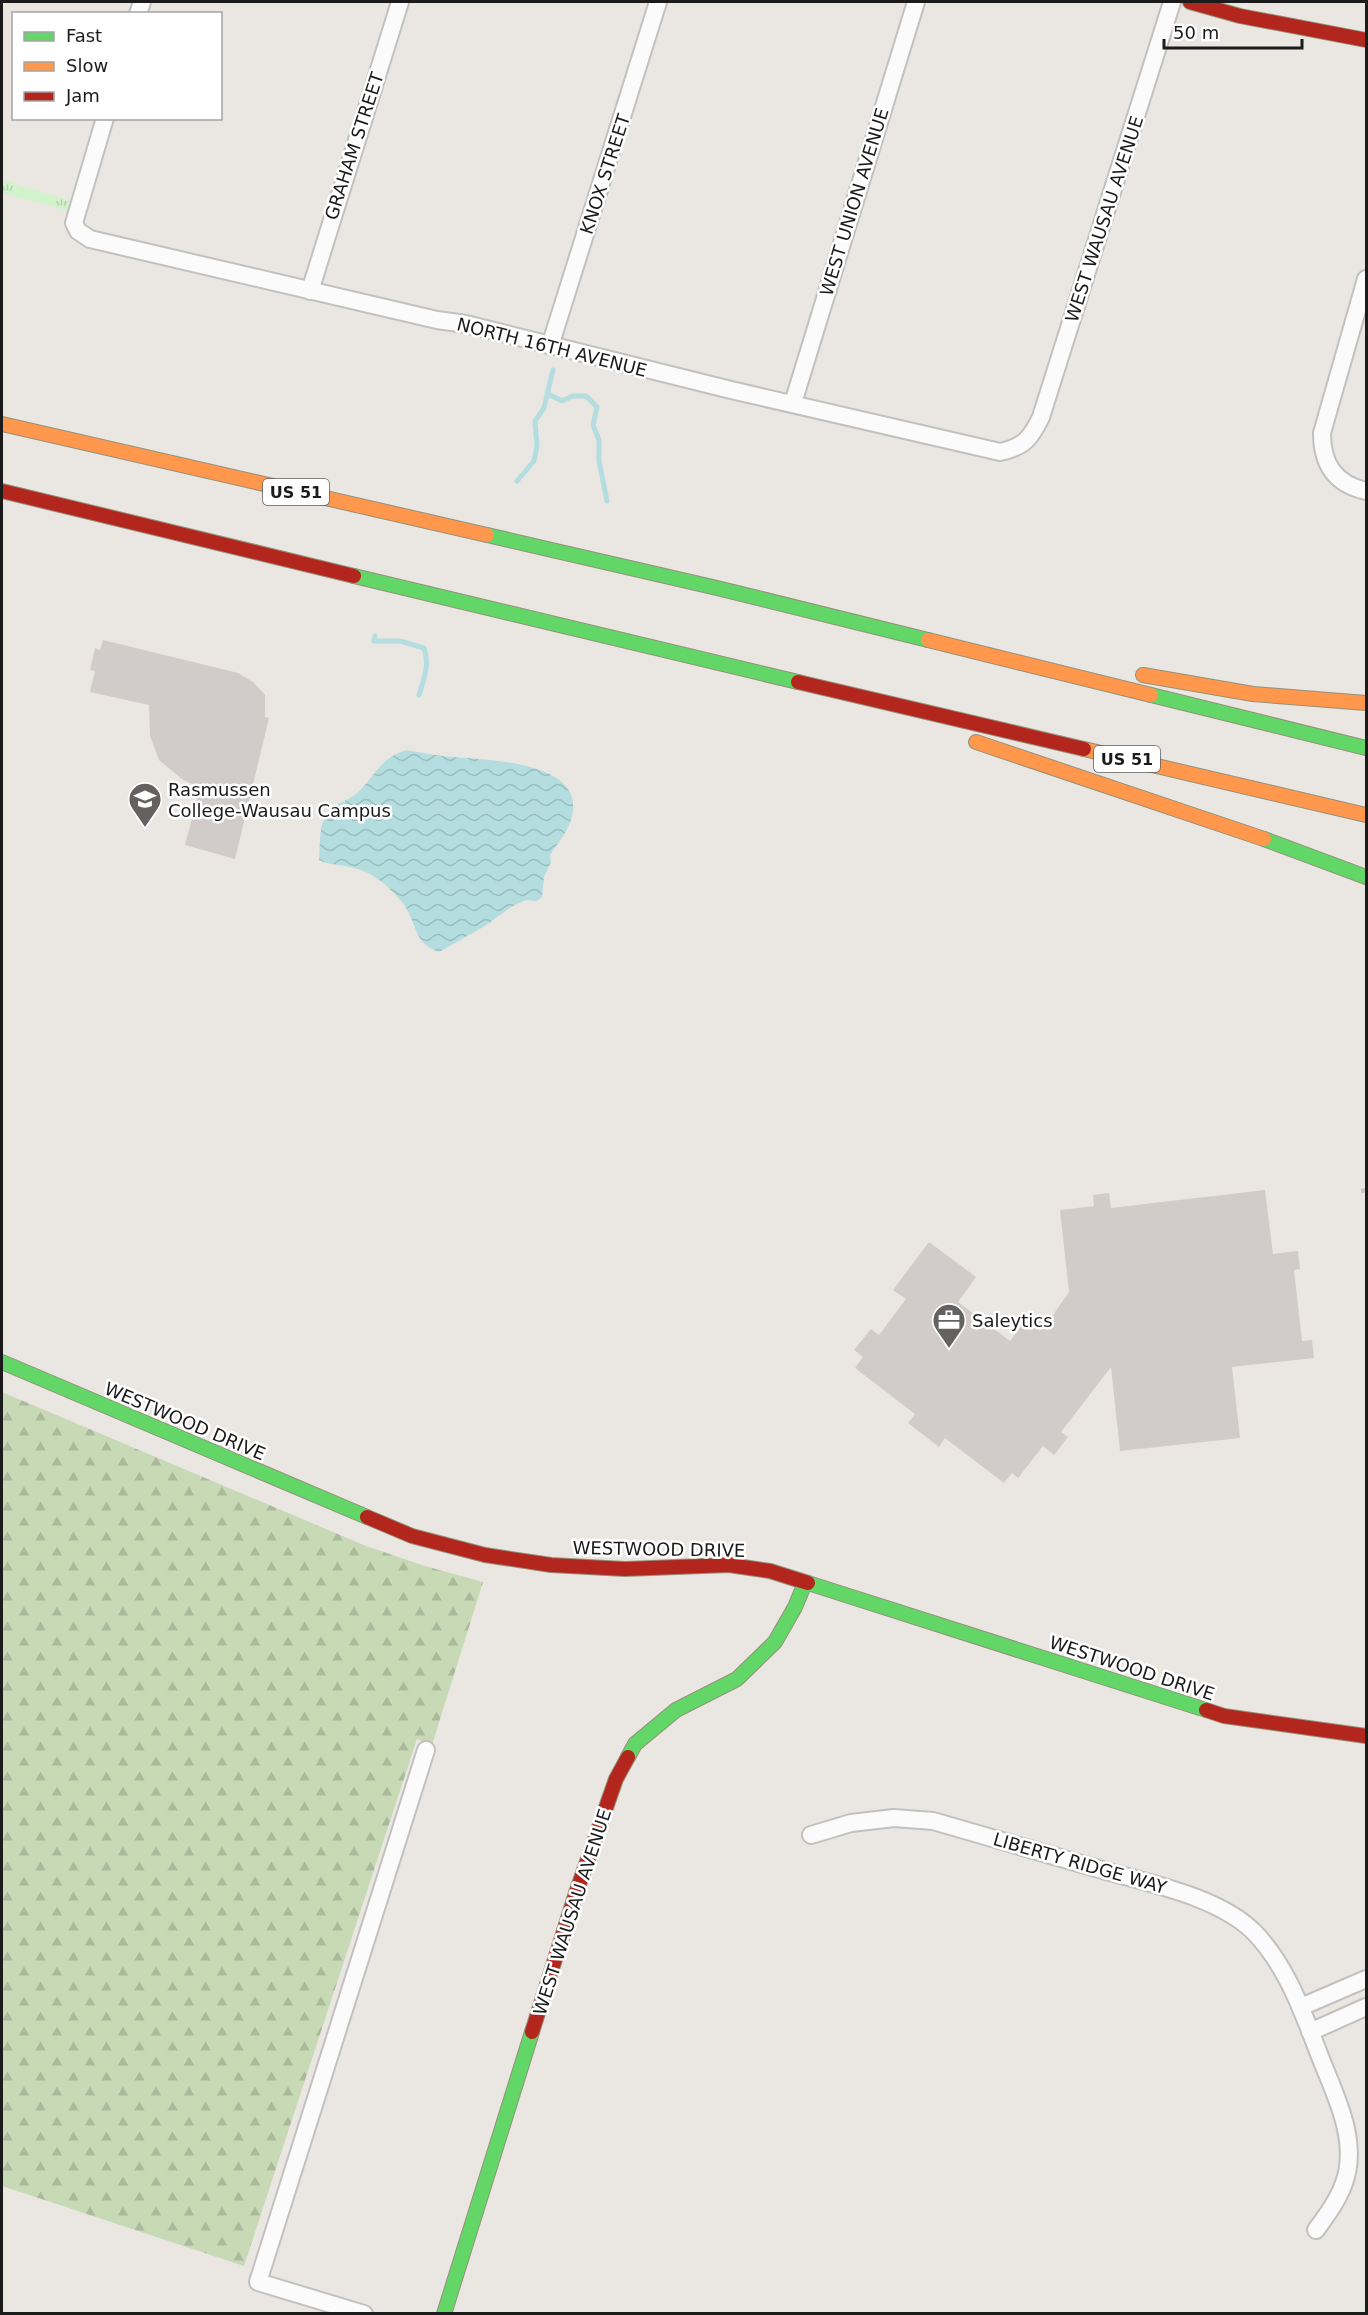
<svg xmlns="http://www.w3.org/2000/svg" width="1368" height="2315" font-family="'DejaVu Sans',sans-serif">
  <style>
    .forest { fill: url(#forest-firs) }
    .park { fill: url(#park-tufts) }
    .water { fill: url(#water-waves) }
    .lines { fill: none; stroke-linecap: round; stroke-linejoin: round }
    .stream { stroke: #b4dddf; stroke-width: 5 }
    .building { fill: #d1ccc9 }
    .street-casing { stroke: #c2c1bf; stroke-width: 20 }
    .fast-casing { stroke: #94917b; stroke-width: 16 }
    .slow-casing { stroke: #94917b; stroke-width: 16 }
    .jam-casing { stroke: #94917b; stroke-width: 16 }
    .street { stroke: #fcfbfb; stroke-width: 16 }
    .fast { stroke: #63d668; stroke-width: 14 }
    .slow { stroke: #ff974d; stroke-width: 14 }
    .jam { stroke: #b3261e; stroke-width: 14 }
    .rail { stroke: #c9c8c8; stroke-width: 4.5; stroke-dasharray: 12 12; stroke-linecap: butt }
    .labels { text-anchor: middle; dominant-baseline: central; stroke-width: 5; stroke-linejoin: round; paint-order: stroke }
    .shield { fill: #fff; stroke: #5f5f5f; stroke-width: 1.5 }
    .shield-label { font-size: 16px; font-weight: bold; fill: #1b1b1b }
    .street-label { font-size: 18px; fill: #1b1b1b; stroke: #fff }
    .poi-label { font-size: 18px; fill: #1b1b1b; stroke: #fff; text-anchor: start }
  </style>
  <defs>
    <pattern id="forest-firs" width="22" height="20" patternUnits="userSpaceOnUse" patternTransform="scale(1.5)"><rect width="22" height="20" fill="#c8d9b6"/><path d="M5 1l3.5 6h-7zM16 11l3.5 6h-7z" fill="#abba9c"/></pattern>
    <pattern id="park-tufts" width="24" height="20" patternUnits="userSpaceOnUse" patternTransform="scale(1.5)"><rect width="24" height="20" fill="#d1f2cb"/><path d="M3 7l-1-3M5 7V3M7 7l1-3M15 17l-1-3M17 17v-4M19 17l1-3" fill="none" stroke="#b3cfae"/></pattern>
    <pattern id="water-waves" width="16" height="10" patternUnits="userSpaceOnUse" patternTransform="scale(1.5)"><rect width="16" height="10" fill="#b4dddf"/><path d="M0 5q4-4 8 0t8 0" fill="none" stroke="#9abdbf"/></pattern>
  </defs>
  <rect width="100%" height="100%" fill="#eae6e2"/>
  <path class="forest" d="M2 1392 366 1546 425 1566 483 1582 432 1745 417 1739 244 2266 2 2186Z"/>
  <path class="park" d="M2 180 78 203 76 213 2 193Z"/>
  <path class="water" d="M407 750C423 753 438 756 454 757 486 760 578 761 573 810 572 827 559 841 550 855L551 862 544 877 542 897 537 901 526 900 511 907 485 926 439 952C412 943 418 922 402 902 389 887 375 873 354 868 342 864 331 866 319 860 320 846 319 826 326 814 332 804 347 802 356 794 376 776 379 758 407 750Z"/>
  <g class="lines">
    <path class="stream" d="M548 394 562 401 573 396H586L597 407 593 425 599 440V461L607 501
      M517 481 534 461 537 446 535 421 544 408 553 370
      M375 636 374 641H400L424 648C430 664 424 679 419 695"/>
  </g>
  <path class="building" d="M103 640 238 673 253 682 265 695V717L269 718 235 859 185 845 200 788 182 779 159 760 150 736 149 705 90 692 95 671 90 670 95 648 100 650Z
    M1265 1190 1273 1254 1298 1251 1300 1269 1294 1270 1302 1341 1312 1340 1314 1358 1232 1367 1240 1438 1120 1451 1111 1367 1061 1432 1068 1437 1054 1455 1043 1446 1018 1478 1012 1473 1004 1483 945 1438 939 1447 908 1423 915 1414 855 1368 863 1357 854 1350 871 1329 879 1335 906 1299 893 1290 929 1242 976 1277 958 1302 1010 1341 1029 1316 1053 1315 1069 1292 1060 1210 1094 1206 1093 1195 1109 1193 1111 1208Z"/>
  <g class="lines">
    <defs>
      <path id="street" d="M138 14 142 2
        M105 118 74 223 78 231 90 239 437 320 466 324 731 390 1000 452C1024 447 1031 438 1041 417L1172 2
        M1366 279 1322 433C1322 464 1335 484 1366 491
        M310 291 400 2
        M550 346 658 2
        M793 403 916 2
        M811 1835 851 1823 894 1818 933 1821C988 1837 1044 1853 1099 1869 1147 1883 1218 1896 1254 1932 1290 1969 1306 2022 1325 2069 1339 2103 1358 2145 1344 2183 1338 2200 1327 2215 1316 2230
        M1301 2007 1366 1979
        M1310 2032 1366 2007
        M364 2314 258 2282 426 1750"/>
      <path id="fast" d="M487 535 717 588 928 640
        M354 576 798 682
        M1151 695 1366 748
        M1264 839 1366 877
        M2 1362 367 1517
        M808 1583 1206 1710
        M628 1757 635 1744 676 1710 737 1679 775 1642 795 1607 805 1583
        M444 2314 532 2032"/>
      <path id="slow" d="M2 424 487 535
        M928 640 1151 695
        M1143 675 1253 694 1366 703
        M976 742 1264 839
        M1084 749 1366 815"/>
      <path id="jam" d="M1190 2 1240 16 1366 40
        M2 491 354 576
        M798 682 1084 749
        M367 1517 412 1536 485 1555 551 1565 625 1569 729 1565 770 1571 808 1583
        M1206 1710 1224 1716 1366 1736
        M532 2032 576 1893 616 1779 628 1757"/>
    </defs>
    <use href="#street" class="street-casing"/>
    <use href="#fast" class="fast-casing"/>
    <use href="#slow" class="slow-casing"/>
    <use href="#jam" class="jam-casing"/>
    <use href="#street" class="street"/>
    <use href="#fast" class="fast"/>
    <use href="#slow" class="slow"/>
    <use href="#jam" class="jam"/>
    <path class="rail" d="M1361 1191 1366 1190"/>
  </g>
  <defs>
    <symbol id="university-pin" viewBox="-11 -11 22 30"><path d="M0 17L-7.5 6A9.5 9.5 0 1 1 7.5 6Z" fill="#636261" stroke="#fff"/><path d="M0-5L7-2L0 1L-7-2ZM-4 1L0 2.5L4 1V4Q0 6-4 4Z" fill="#fff"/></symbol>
    <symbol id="office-pin" viewBox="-11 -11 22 30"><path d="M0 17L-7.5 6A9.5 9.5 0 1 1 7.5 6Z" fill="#636261" stroke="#fff"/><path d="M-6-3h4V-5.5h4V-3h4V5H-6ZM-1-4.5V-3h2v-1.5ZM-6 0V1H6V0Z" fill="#fff"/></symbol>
  </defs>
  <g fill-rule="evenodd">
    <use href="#university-pin" x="126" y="780" width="38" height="52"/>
    <use href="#office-pin" x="930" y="1301" width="38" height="52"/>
  </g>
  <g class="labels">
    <g class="shield">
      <rect x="263" y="479" width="66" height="26" rx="4.5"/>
      <rect x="1094" y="746" width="66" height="26" rx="4.5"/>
    </g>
    <g class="shield-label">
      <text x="296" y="492">US 51</text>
      <text x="1127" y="759">US 51</text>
    </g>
    <g class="street-label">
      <text transform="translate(354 146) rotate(-72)">GRAHAM STREET</text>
      <text transform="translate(605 174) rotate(-72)">KNOX STREET</text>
      <text transform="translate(854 202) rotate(-73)">WEST UNION AVENUE</text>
      <text transform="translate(1104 219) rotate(-72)">WEST WAUSAU AVENUE</text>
      <text transform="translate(552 347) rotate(14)">NORTH 16TH AVENUE</text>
      <text transform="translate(185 1421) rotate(23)">WESTWOOD DRIVE</text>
      <text transform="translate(659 1549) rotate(1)">WESTWOOD DRIVE</text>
      <text transform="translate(1132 1668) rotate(18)">WESTWOOD DRIVE</text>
      <text transform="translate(1080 1863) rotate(16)">LIBERTY RIDGE WAY</text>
      <text transform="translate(572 1912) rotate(-72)">WEST WAUSAU AVENUE</text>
    </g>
    <g class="poi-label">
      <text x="168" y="789">Rasmussen<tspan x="168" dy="21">College-Wausau Campus</tspan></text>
      <text x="972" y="1320">Saleytics</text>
    </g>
  </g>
  <rect width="1368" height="2315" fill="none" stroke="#1b1b1b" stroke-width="6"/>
  <rect x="12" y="12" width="210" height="108" fill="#ffffff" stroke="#a4a4a4" stroke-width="1.5"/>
  <rect x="24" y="32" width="30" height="9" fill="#63d668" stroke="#a4a4a4" stroke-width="1.5"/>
  <text x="66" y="42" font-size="18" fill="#1b1b1b">Fast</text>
  <rect x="24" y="62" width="30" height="9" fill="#ff974d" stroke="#a4a4a4" stroke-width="1.5"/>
  <text x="66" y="72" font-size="18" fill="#1b1b1b">Slow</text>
  <rect x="24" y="92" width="30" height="9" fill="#b3261e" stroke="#a4a4a4" stroke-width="1.5"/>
  <text x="66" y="102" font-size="18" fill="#1b1b1b">Jam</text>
  <path d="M1164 39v9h138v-9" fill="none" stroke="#1b1b1b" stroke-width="3"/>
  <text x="1173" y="39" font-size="18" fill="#1b1b1b" stroke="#ffffff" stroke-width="4.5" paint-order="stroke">50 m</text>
</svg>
